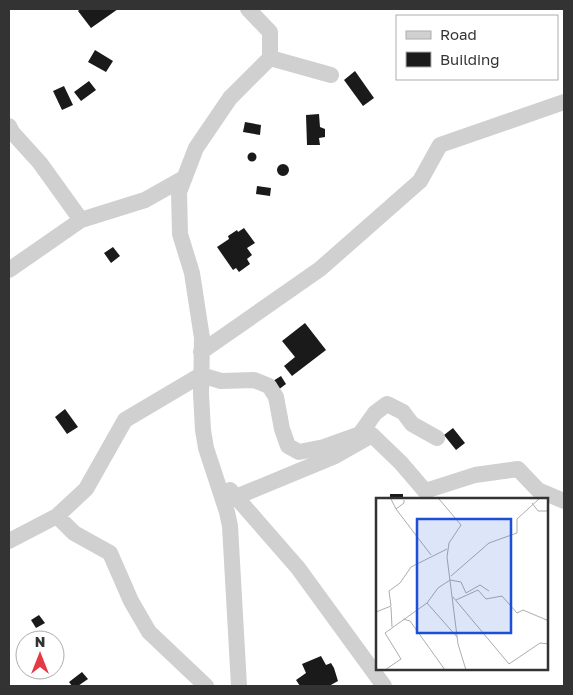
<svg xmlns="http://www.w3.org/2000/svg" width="573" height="695" font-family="'Golos Text',sans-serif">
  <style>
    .building { fill: #1a1a1a }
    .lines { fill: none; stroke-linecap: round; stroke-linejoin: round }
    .minor { stroke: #d0d0d0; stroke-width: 16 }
    .inset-road { fill: none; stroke: #adadad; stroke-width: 1 }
    .view { fill: #1d4ed8; fill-opacity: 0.15; stroke: #1d4ed8; stroke-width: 2.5 }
    .inset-edge { fill: none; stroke: #333; stroke-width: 2.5 }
  </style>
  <rect width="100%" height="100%" fill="#fff"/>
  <path class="building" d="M80 9H118L91 28 78 11Z
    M95 50 113 61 106 72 88 62Z
    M355 71 374 98 363 106 344 80Z
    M89 81 96 90 81 101 74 92Z
    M64 86 73 105 62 110 53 91Z
    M319 114 320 127 325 129V137L319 138 320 145H307L306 115Z
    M245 122 261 125 260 135 243 132Z
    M247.5 157a4.5 4.5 0 1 1 9 0a4.5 4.5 0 1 1-9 0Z
    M277 170a6 6 0 1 1 12 0a6 6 0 1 1-12 0Z
    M257 186 271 188 270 196 256 194Z
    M244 228 255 243 247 248 252 255 247 259 250 264 239 272 236 268 233 270 217 247 229 239 228 236 237 230 238 232Z
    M113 247 120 256 111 263 104 253Z
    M305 323 326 350 292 376 284 366 295 357 282 341Z
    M281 376 286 384 278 390 273 381Z
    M65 409 78 427 67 434 55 417Z
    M453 428 465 443 456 450 444 435Z
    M390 494H403V499H390Z
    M39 615 45 623 36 628 31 620Z
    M321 656 326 665 331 663 334 668 338 681 329 686H300L296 680 306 673 302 664Z
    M82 672 88 679 78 686H72L69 682Z"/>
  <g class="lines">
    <path class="minor" d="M270 58 331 75
      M9 126 12 132 40 163 81 220
      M9 270 81 220 145 200 184 178
      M201 352 320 269 420 181 440 145 564 102
      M230 490 298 568 384 686
      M236 497 335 456 372 435 401 463 425 491 475 475 518 469 538 490 564 501
      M57 516 74 533 110 553 131 601 149 632 206 686
      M9 541 57 516 86 489 125 420 201 375 221 381 254 380 269 386 276 397 282 429 288 446 299 452 324 447 360 434 375 413 387 404 403 412 412 424 437 438
      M239 686 230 526 227 512 206 448 203 430 201 394 202 338 192 273 180 234 179 192 196 148 230 98 270 58V32L248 9"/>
  </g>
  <g transform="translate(376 498)">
    <rect width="172" height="172" fill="#fff"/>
    <path class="inset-road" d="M15 1 20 11 28 5V2M63 1 85 27 73 45 71 59 82 146 90 172M156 5 162 13H173M20 11 55 57M75 78 113 45 141 35V21L163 1M77 99 133 166 164 145 173 146M80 102 102 92 110 101 126 98 141 115 147 112 173 123M51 105 81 139M15 109 16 129M0 114 15 108 13 93 24 85 35 69 71 51M27 121 34 123 69 172M9 172 25 161 9 135 51 105 62 90 74 82 85 84 90 95 104 87 113 93"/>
    <path class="view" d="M41 21H135V135H41Z"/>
    <rect width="172" height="172" class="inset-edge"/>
  </g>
  <rect width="573" height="695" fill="none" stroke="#333333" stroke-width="20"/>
  <rect x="396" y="15" width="162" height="65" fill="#ffffff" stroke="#adadad"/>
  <rect x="406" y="31" width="25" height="8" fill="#d0d0d0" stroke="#adadad"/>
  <text x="440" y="40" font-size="15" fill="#333333">Road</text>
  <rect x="406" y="52" width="25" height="15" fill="#1a1a1a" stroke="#adadad"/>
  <text x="440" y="65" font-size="15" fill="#333333">Building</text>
  <g transform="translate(40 655)"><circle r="24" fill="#ffffff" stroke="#adadad"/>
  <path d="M0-4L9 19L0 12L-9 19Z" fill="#e63946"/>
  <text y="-8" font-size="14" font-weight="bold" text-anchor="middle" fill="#333333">N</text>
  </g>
</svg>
